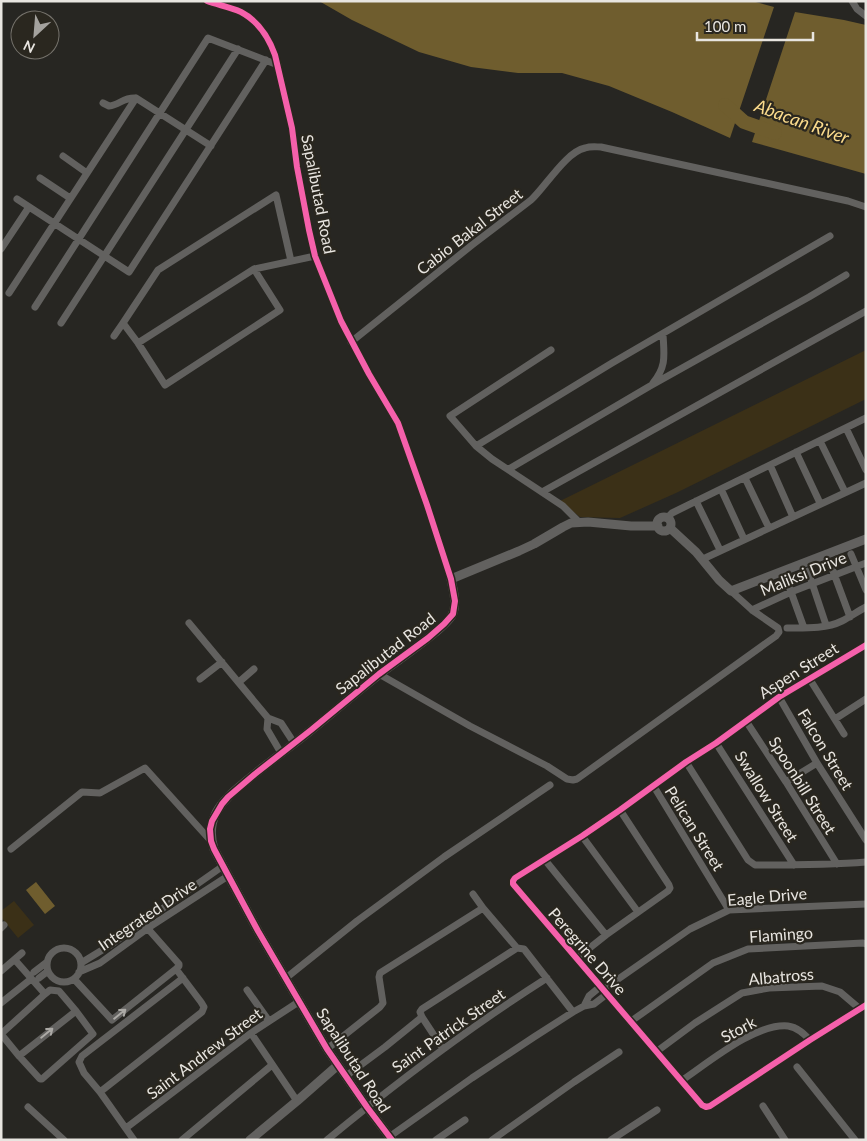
<svg xmlns="http://www.w3.org/2000/svg" width="867" height="1141" font-family="Lato,sans-serif">
  <style>
    .green { fill: #3b3017 }
    .water { fill: #6f5d2e }
    .lines { fill: none; stroke-linecap: round; stroke-linejoin: round }
    .river { stroke: #6f5d2e; stroke-width: 14 }
    .minor { stroke: #62615f; stroke-width: 7 }
    .tertiary { stroke: #62615f; stroke-width: 9 }
    .cycleway-casing { stroke: #2a271f; stroke-width: 9 }
    .cycleway { stroke: #f560ab; stroke-width: 6 }
    .oneway { stroke: #acaaa6 }
    .labels { text-anchor: middle; dominant-baseline: central; stroke-width: 4.5; stroke-linejoin: round; paint-order: stroke }
    .street-label { font-size: 16px; fill: #e8e5e0; stroke: #2a271f }
    .water-label { font-size: 18px; font-style: italic; fill: #fbdb8c; stroke: #2a271f }
  </style>
  <rect width="100%" height="100%" fill="#272622"/>
  <path class="green" d="M866 350V399L676 493 620 518 580 517 560 501Z
    M14 901 34 925 18 938 1 917V911Z"/>
  <path class="water" d="M319 1H752L774 7 730 138 672 112 609 86 562 73H518L471 67 419 52 352 20Z
    M795 12 844 20 866 25V174L752 142Z
    M36 882 55 906 45 914 26 890Z"/>
  <g class="lines">
    <path class="river" d="M725 105 744 122 775 133"/>
    <path class="minor" d="M207 1C218 5 230 7 241 12 258 21 269 38 275 55L292 128 297 167 309 230 315 256 341 321 369 374 398 423 427 505 451 579
      M852 1 857 9 866 16
      M103 103 109 106C120 105 123 97 136 98L211 146
      M63 156 87 173
      M40 178 70 198
      M17 199 129 272 266 60
      M1 249 29 207
      M9 293 136 98
      M35 307 208 38 278 65
      M61 323 238 49
      M123 323 158 270 276 195 291 261
      M114 336 123 323 138 343 165 385 280 310 254 269
      M351 342 472 245 531 200C546 186 566 152 585 148 591 146 596 147 601 147L848 201 866 207
      M138 343 254 269 315 256
      M551 350 450 416 476 446 492 459 563 506 579 522
      M653 383C667 366 664 355 663 334
      M846 428 866 470
      M820 441 845 492
      M476 446 612 363 830 236
      M796 452 820 503
      M770 465 793 517
      M509 469 650 386 809 297 846 275
      M745 478 769 528
      M721 489 744 539
      M542 492 866 311
      M696 501 720 550
      M667 518 672 513 866 418
      M851 554 866 590
      M703 559 866 483
      M830 563 850 617
      M808 571 826 625
      M786 578 804 628
      M752 610 791 592 866 563
      M189 623 268 718 281 723 294 743
      M787 628C805 628 826 629 842 621 850 617 858 611 866 607
      M866 645 779 697 716 743 686 762 620 810 582 836 515 878 513 881V884C576 958 639 1032 702 1105L706 1107 710 1106 810 1040 866 1005
      M379 674 470 726 547 766 567 779 573 780 577 779 776 636 779 632 778 628 752 610 731 591
      M809 678 844 734
      M200 679 222 662
      M239 682 254 669
      M779 697 817 763 866 840
      M268 718 267 729 281 753
      M835 719 866 699
      M746 721 786 782 837 864
      M716 743 794 865
      M686 762 748 860 755 865C792 865 829 865 866 862
      M786 782 817 763
      M653 785 729 910
      M582 836 638 912
      M11 849 82 792 100 793 145 768 211 841
      M545 860 606 935
      M473 894 483 908
      M1 928 4 925
      M47 965a17 17 0 1 1 34 0a17 17 0 1 1-34 0Z
      M577 958 606 935 668 891 670 888 669 885 620 810
      M15 960 45 994
      M81 963 112 944 223 866
      M1 971 22 953
      M34 972 47 962
      M79 972 100 963 151 926 228 876
      M39 978 48 971
      M286 978 357 921 444 857 550 785
      M74 979 112 1020 176 969 179 966V964L142 922
      M604 989 690 929 729 910 866 904
      M50 990 59 991 76 1011 93 1034 42 1079H40L19 1056 1 1034 45 994Z
      M247 990 269 1021
      M1 1003 31 979
      M584 1006 589 996 601 986
      M630 1022 713 963 748 949 863 943 866 944
      M251 1033 297 1101
      M327 1049 380 1007 383 1003 379 977 380 973 483 908 517 948
      M443 1049 422 1017 420 1012 422 1009 517 948 524 949 573 1012
      M656 1052 695 1023 742 993 769 988 822 986 840 992 860 1009
      M19 1056 76 1011
      M797 1067 855 1140
      M346 1076 385 1047 422 1017
      M681 1081C708 1063 755 1023 788 1026 797 1027 804 1034 810 1040
      M100 1092 202 1012 204 1007 201 1002 176 969
      M763 1106 785 1140
      M28 1107 64 1140
      M126 1128 251 1033 300 1001
      M389 1137 472 1078 534 1037 573 1012 584 1006 594 1004 607 994
      M134 1140 100 1092 84 1073 79 1062 82 1056 183 978
      M182 1140 272 1065
      M327 1140C397 1082 470 1027 547 978
      M436 1140 465 1120
      M492 1140 574 1082 619 1052
      M611 1140 657 1110"/>
    <path class="tertiary" d="M657 524a7 7 0 1 1 14 0a7 7 0 1 1-14 0Z
      M670 528 696 552 719 580 731 591 866 539
      M250 1140 297 1101 338 1065
      M392 1140 367 1107 327 1049 258 931 214 849C210 836 210 825 216 813 223 800 234 791 245 782 266 764 289 748 310 731 339 708 366 683 396 662 408 653 449 625 453 613 457 602 453 590 451 579L519 551 534 544 563 527 571 523 588 522 631 526H658"/>
    <defs>
      <path id="cycleway" d="M207 1C218 5 230 7 241 12 258 21 269 38 275 55L292 128 297 167 309 230 315 256 341 321 369 374 398 423 427 505 451 579 455 601 453 614 444 624 428 638 379 674 311 730 255 774 228 797 222 804 212 821 210 829 211 841 214 849 258 931 327 1049 367 1107 392 1140
        M866 645 779 697 716 743 686 762 620 810 582 836 515 878 513 881V884C576 958 639 1032 702 1105L706 1107 710 1106 810 1040 866 1005"/>
    </defs>
    <use href="#cycleway" class="cycleway-casing"/>
    <use href="#cycleway" class="cycleway"/>
  </g>
  <defs><path id="oneway-shaft" d="M-6 0H5M1.5-3L5.5 0L1.5 3" fill="none" stroke-width="1.6" stroke-linecap="round" stroke-linejoin="round" transform="scale(1.25)"/></defs>
  <g class="oneway">
    <use href="#oneway-shaft" transform="translate(120 1014) rotate(-39)"/>
    <use href="#oneway-shaft" transform="translate(47 1033) rotate(-39)"/>
  </g>
  <g class="labels">
    <g class="street-label">
      <text transform="translate(319 194) rotate(79)">Sapalibutad Road</text>
      <text transform="translate(469 231) rotate(-38)">Cabio Bakal Street</text>
      <text transform="translate(803 573) rotate(-22)">Maliksi Drive</text>
      <text transform="translate(385 653) rotate(-38)">Sapalibutad Road</text>
      <text transform="translate(798 670) rotate(-32)">Aspen Street</text>
      <text transform="translate(826 749) rotate(59)">Falcon Street</text>
      <text transform="translate(803 785) rotate(58)">Spoonbill Street</text>
      <text transform="translate(767 796) rotate(58)">Swallow Street</text>
      <text transform="translate(695 828) rotate(58)">Pelican Street</text>
      <text transform="translate(767 896) rotate(-5)">Eagle Drive</text>
      <text transform="translate(147 914) rotate(-34)">Integrated Drive</text>
      <text transform="translate(781 934) rotate(-4)">Flamingo</text>
      <text transform="translate(588 951) rotate(49)">Peregrine Drive</text>
      <text transform="translate(781 976) rotate(-5)">Albatross</text>
      <text transform="translate(738 1029) rotate(-28)">Stork</text>
      <text transform="translate(448 1030) rotate(-35)">Saint Patrick Street</text>
      <text transform="translate(204 1053) rotate(-37)">Saint Andrew Street</text>
      <text transform="translate(354 1060) rotate(57)">Sapalibutad Road</text>
    </g>
    <g class="water-label">
      <text transform="translate(802 121) rotate(20)">Abacan River</text>
    </g>
  </g>
  <rect width="867" height="1141" fill="none" stroke="#e8e5e0" stroke-width="5"/>
  <g transform="translate(35 35) rotate(206)"><circle r="24" fill="#2a271f" stroke="#76736c"/>
  <path d="M0-4L9 19L0 12L-9 19Z" fill="#a4a29e"/>
  <text y="-8" font-size="14" font-weight="bold" text-anchor="middle" fill="#e8e5e0">N</text>
  </g>
  <path d="M697 32v8h116v-8" fill="none" stroke="#e8e5e0" stroke-width="2.5"/>
  <text x="704" y="32" font-size="15" fill="#e8e5e0" stroke="#2a271f" stroke-width="4" paint-order="stroke">100 m</text>
</svg>
